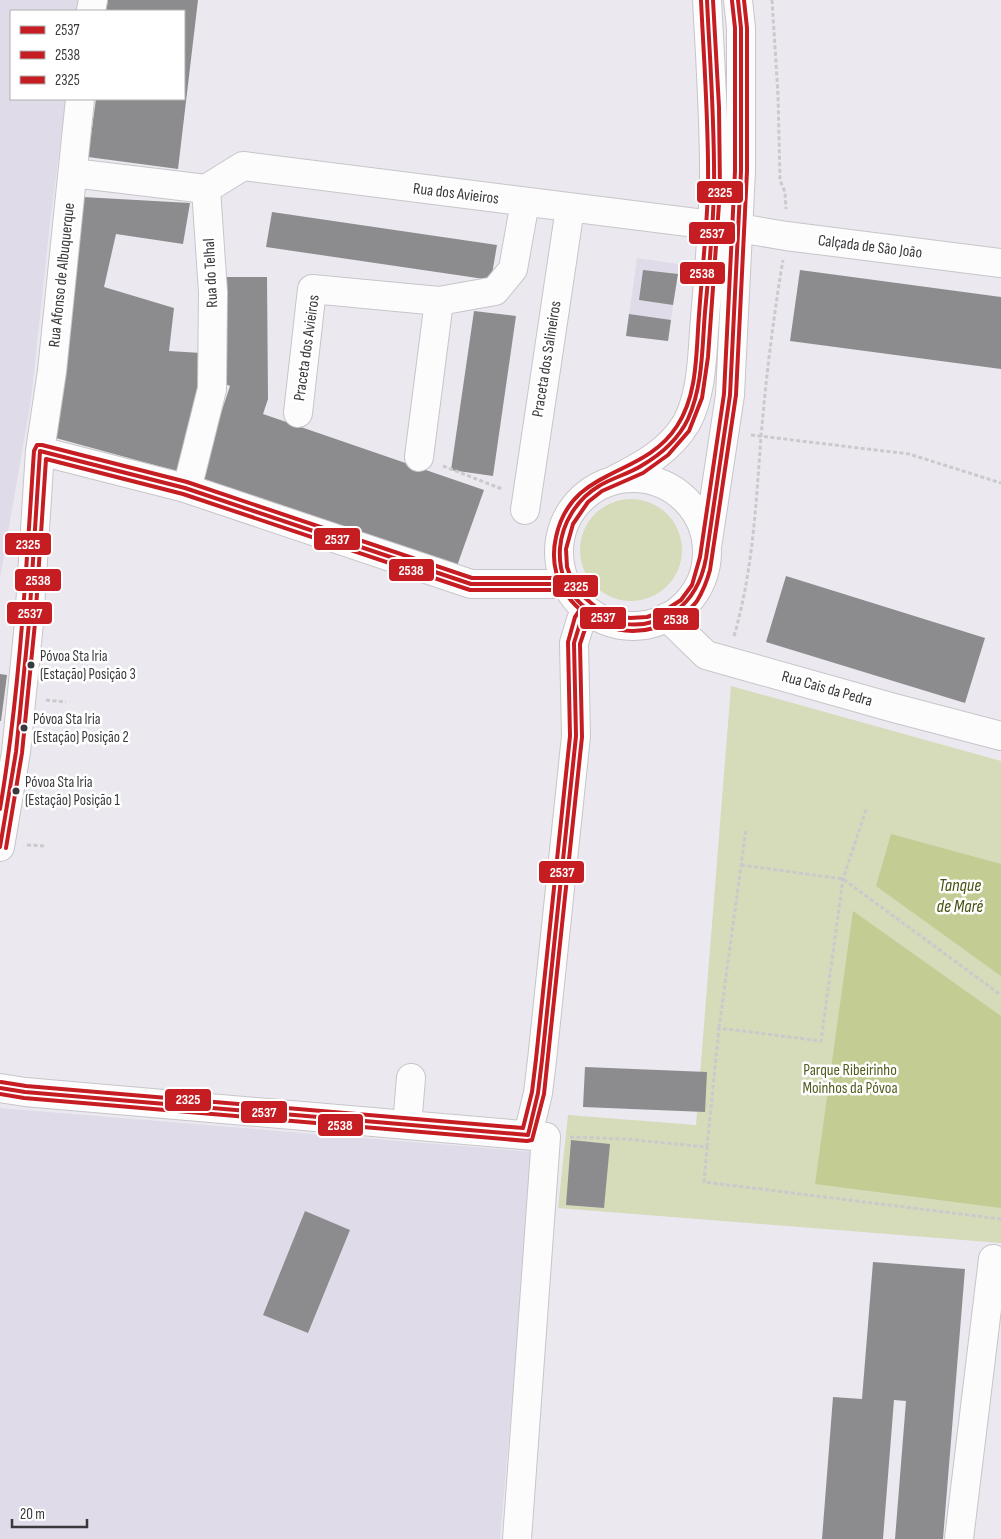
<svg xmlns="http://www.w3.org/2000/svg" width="1001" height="1539" font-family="'Sofia Sans Condensed',sans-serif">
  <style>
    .built { fill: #e0dbe9 }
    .green { fill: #d6dbba }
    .water { fill: #c2cc93 }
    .building { fill: #8c8c8f }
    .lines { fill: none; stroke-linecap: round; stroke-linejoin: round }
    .minor-casing { stroke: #c7c5c9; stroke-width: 30 }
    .path { stroke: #cac9cc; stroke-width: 3; stroke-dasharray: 4 2.5; stroke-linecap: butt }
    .minor { stroke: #fcfcfd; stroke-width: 28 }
    .bus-1-casing { stroke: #fff; stroke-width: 8 }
    .bus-2-casing { stroke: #fff; stroke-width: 8 }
    .bus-3-casing { stroke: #fff; stroke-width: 8 }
    .bus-1 { stroke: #c61d23; stroke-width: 4 }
    .bus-2 { stroke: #c61d23; stroke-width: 4 }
    .bus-3 { stroke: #c61d23; stroke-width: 4 }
    .bus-dot { fill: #39383c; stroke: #fff; stroke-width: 2 }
    .labels { text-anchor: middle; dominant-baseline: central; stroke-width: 5; stroke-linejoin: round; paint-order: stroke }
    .bus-label { font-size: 15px; fill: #39383c; stroke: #fff; text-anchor: start }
    .street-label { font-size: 16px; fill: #39383c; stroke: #fff }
    .park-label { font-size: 16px; fill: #535c20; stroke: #fff }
    .water-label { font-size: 18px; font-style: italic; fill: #485112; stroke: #fff }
    .line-badge { stroke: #fff; stroke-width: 2 }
    .badge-label { font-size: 14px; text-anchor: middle; font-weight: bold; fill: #fff }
  </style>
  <rect width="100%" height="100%" fill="#ebe9ef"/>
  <path class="built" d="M0 0H79L78 11H11V99H66L50 223 31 400 0 579Z
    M637 258 679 264 668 341 626 336Z
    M0 1108 534 1152 500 1539H0Z"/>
  <path class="green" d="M580 550a51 51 0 1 1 102 0a51 51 0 1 1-102 0Z
    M731 686 1001 761V1243L558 1208 568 1115 696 1125Z"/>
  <path class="water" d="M891 834 1001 864V976L876 886Z
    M853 911 1001 1016V1208L815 1184Z"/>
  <path class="building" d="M108 0H198L178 169 88 157 96 99H184V11H106Z
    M83 197 190 203 183 244 116 234 104 287 174 308 169 351 201 353 196 414 180 472 52 437Z
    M272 212 497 245 491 280 266 247Z
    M643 270 678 274 673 305 639 300Z
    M800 270 1001 297V369L790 341Z
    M224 277H267L268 399 263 414 484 490 457 566 199 479 230 386 223 383Z
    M474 311 516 316 493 476 451 470Z
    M629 314 671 320 668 341 626 336Z
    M786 576 985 638 965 703 766 642Z
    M0 674 7 675 1 721H0Z
    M585 1067 707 1072 705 1112 583 1107Z
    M571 1140 610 1144 604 1208 566 1205Z
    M305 1211 350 1230 308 1333 263 1315Z
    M873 1262 965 1269 943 1539H895L906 1401 894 1400 883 1539H822L833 1397 862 1399Z"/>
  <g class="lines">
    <defs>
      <path id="minor" d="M91 11 93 0
        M73 173 206 189
        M206 189 243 166 712 225
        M739 228 786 236 1001 263
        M298 413 312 289 439 301
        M40 451 185 488 471 584H566
        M419 457 439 301 495 291 513 269 525 202
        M559 552a74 74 0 1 1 148 0a74 74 0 1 1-148 0Z
        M614 480C642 466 670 451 687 422 703 391 702 352 705 318 709 269 714 220 714 170 714 114 710 57 707 0
        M185 488 188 485 212 389 213 292 206 189
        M525 510 570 208
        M707 547 730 395 741 171V28L738 0
        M667 617 706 655 894 708 1001 736
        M0 847 16 752 29 623 40 451 52 371 80 99
        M0 1088 25 1092 546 1137 517 1539
        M407 1125 411 1078
        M528 1135 538 1093 542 1060 576 736 574 643 581 620 587 610
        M959 1539 993 1259"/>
    </defs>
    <use href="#minor" class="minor-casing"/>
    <path class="path" d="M772 0 778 95 780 180 785 192 786 209
      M751 435 909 454 1001 483
      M443 466 502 489
      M734 636C753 571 756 503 761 437 766 378 773 319 783 260
      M46 700 66 702
      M27 845 46 846
      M741 865 843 879 1001 995
      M719 1028 746 829
      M570 1137 625 1139 707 1147 704 1182 1001 1219
      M707 1147 719 1028 821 1041 843 879 867 807"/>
    <use href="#minor" class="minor"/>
    <defs>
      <path id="bus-1" d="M707 0C710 63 715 126 714 190 713 230 709 271 705 312 702 348 703 386 688 419 678 440 660 455 641 466 628 474 612 478 599 486 577 499 562 523 560 548 554 635 688 660 706 558L730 395 741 171V28L738 0
        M0 847 16 752 29 623 40 451 185 488 471 584H566
        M0 1088 25 1092 528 1135 538 1093 542 1060 576 736 574 643 581 620 587 610"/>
      <path id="bus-2" d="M701 0C704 63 709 125 708 187 707 230 702 272 699 315 696 352 698 394 677 426 643 479 571 466 556 537 547 577 569 609 605 625 635 639 677 627 697 601 703 591 707 581 710 570L736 395 747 171V28L744 0
        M6 848 22 753 35 623 46 459 183 494 470 590H566
        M0 1094 24 1098 527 1141 532 1140 544 1094 582 737 580 644 587 623 592 613"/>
      <path id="bus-3" d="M713 0 719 107 720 190 708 357 702 398 689 431 668 455 643 473 602 491 588 502 573 524 566 549 567 567 573 583 584 597 597 608 613 615 630 618 647 617 664 611 681 600 692 585 700 557 724 394 735 171V28L732 1
        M0 809C20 691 26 571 34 451L37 445H42L187 482 472 578H566
        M1 1082 26 1086 523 1128 532 1092 536 1059 570 736 568 642 575 617 582 607"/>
    </defs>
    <use href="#bus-1" class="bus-1-casing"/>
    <use href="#bus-2" class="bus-2-casing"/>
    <use href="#bus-3" class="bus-3-casing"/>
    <use href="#bus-1" class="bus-1"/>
    <use href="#bus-2" class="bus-2"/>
    <use href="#bus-3" class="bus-3"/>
  </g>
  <g class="bus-dot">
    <circle cx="31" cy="665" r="4.5"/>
    <circle cx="24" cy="728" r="4.5"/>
    <circle cx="16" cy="791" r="4.5"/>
  </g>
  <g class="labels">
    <g class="bus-label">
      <text x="40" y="656">Póvoa Sta Iria<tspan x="40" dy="18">(Estação) Posição 3</tspan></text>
      <text x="33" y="719">Póvoa Sta Iria<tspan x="33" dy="18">(Estação) Posição 2</tspan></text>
      <text x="25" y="782">Póvoa Sta Iria<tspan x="25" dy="18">(Estação) Posição 1</tspan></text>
    </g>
    <g class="street-label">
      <text transform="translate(456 194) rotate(7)">Rua dos Avieiros</text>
      <text transform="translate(870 247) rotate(7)">Calçada de São João</text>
      <text transform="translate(211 273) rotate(-93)">Rua do Telhal</text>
      <text transform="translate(62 275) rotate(-84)">Rua Afonso de Albuquerque</text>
      <text transform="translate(307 348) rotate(-82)">Praceta dos Avieiros</text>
      <text transform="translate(547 359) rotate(-81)">Praceta dos Salineiros</text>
      <text transform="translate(827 689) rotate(16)">Rua Cais da Pedra</text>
    </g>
    <g class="park-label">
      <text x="850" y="1070">Parque Ribeirinho<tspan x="850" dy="18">Moinhos da Póvoa</tspan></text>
    </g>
    <g class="water-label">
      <text x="960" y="885">Tanque<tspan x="960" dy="21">de Maré</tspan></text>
    </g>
  </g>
  <g class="line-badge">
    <rect x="696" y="180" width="48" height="24" rx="5" fill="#c61d23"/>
    <rect x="688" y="221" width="48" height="24" rx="5" fill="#c61d23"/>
    <rect x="679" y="261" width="47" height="24" rx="5" fill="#c61d23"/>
    <rect x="313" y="527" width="48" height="24" rx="5" fill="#c61d23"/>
    <rect x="4" y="532" width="48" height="24" rx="5" fill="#c61d23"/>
    <rect x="388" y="558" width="47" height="24" rx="5" fill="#c61d23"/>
    <rect x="14" y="568" width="48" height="24" rx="5" fill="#c61d23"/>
    <rect x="552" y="574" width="47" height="24" rx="5" fill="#c61d23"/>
    <rect x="6" y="601" width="47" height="24" rx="5" fill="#c61d23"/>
    <rect x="579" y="606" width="48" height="24" rx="5" fill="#c61d23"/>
    <rect x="652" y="607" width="48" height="24" rx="5" fill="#c61d23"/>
    <rect x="538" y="860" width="47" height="24" rx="5" fill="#c61d23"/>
    <rect x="164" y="1088" width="48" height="24" rx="5" fill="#c61d23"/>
    <rect x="240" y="1100" width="48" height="24" rx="5" fill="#c61d23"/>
    <rect x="317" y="1113" width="47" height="24" rx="5" fill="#c61d23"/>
  </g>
  <g class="badge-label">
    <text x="720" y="197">2325</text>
    <text x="712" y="238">2537</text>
    <text x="702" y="278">2538</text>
    <text x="337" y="544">2537</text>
    <text x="28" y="549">2325</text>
    <text x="411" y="575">2538</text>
    <text x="38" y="585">2538</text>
    <text x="576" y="591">2325</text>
    <text x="30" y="618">2537</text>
    <text x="603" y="622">2537</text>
    <text x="676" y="624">2538</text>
    <text x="562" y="877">2537</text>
    <text x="188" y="1104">2325</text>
    <text x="264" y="1117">2537</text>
    <text x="340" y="1130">2538</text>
  </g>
  <rect x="10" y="10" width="175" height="90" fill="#ffffff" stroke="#b0afb1"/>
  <rect x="20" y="26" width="25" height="8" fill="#c61d23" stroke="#b0afb1"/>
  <text x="55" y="35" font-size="15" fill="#39383c">2537</text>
  <rect x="20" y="51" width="25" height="8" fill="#c61d23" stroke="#b0afb1"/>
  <text x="55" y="60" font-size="15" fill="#39383c">2538</text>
  <rect x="20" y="76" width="25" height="8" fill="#c61d23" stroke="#b0afb1"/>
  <text x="55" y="85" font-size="15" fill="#39383c">2325</text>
  <path d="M12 1519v8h75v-8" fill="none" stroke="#39383c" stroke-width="2.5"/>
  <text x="20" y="1519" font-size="15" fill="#39383c" stroke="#ffffff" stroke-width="4" paint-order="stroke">20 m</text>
</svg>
